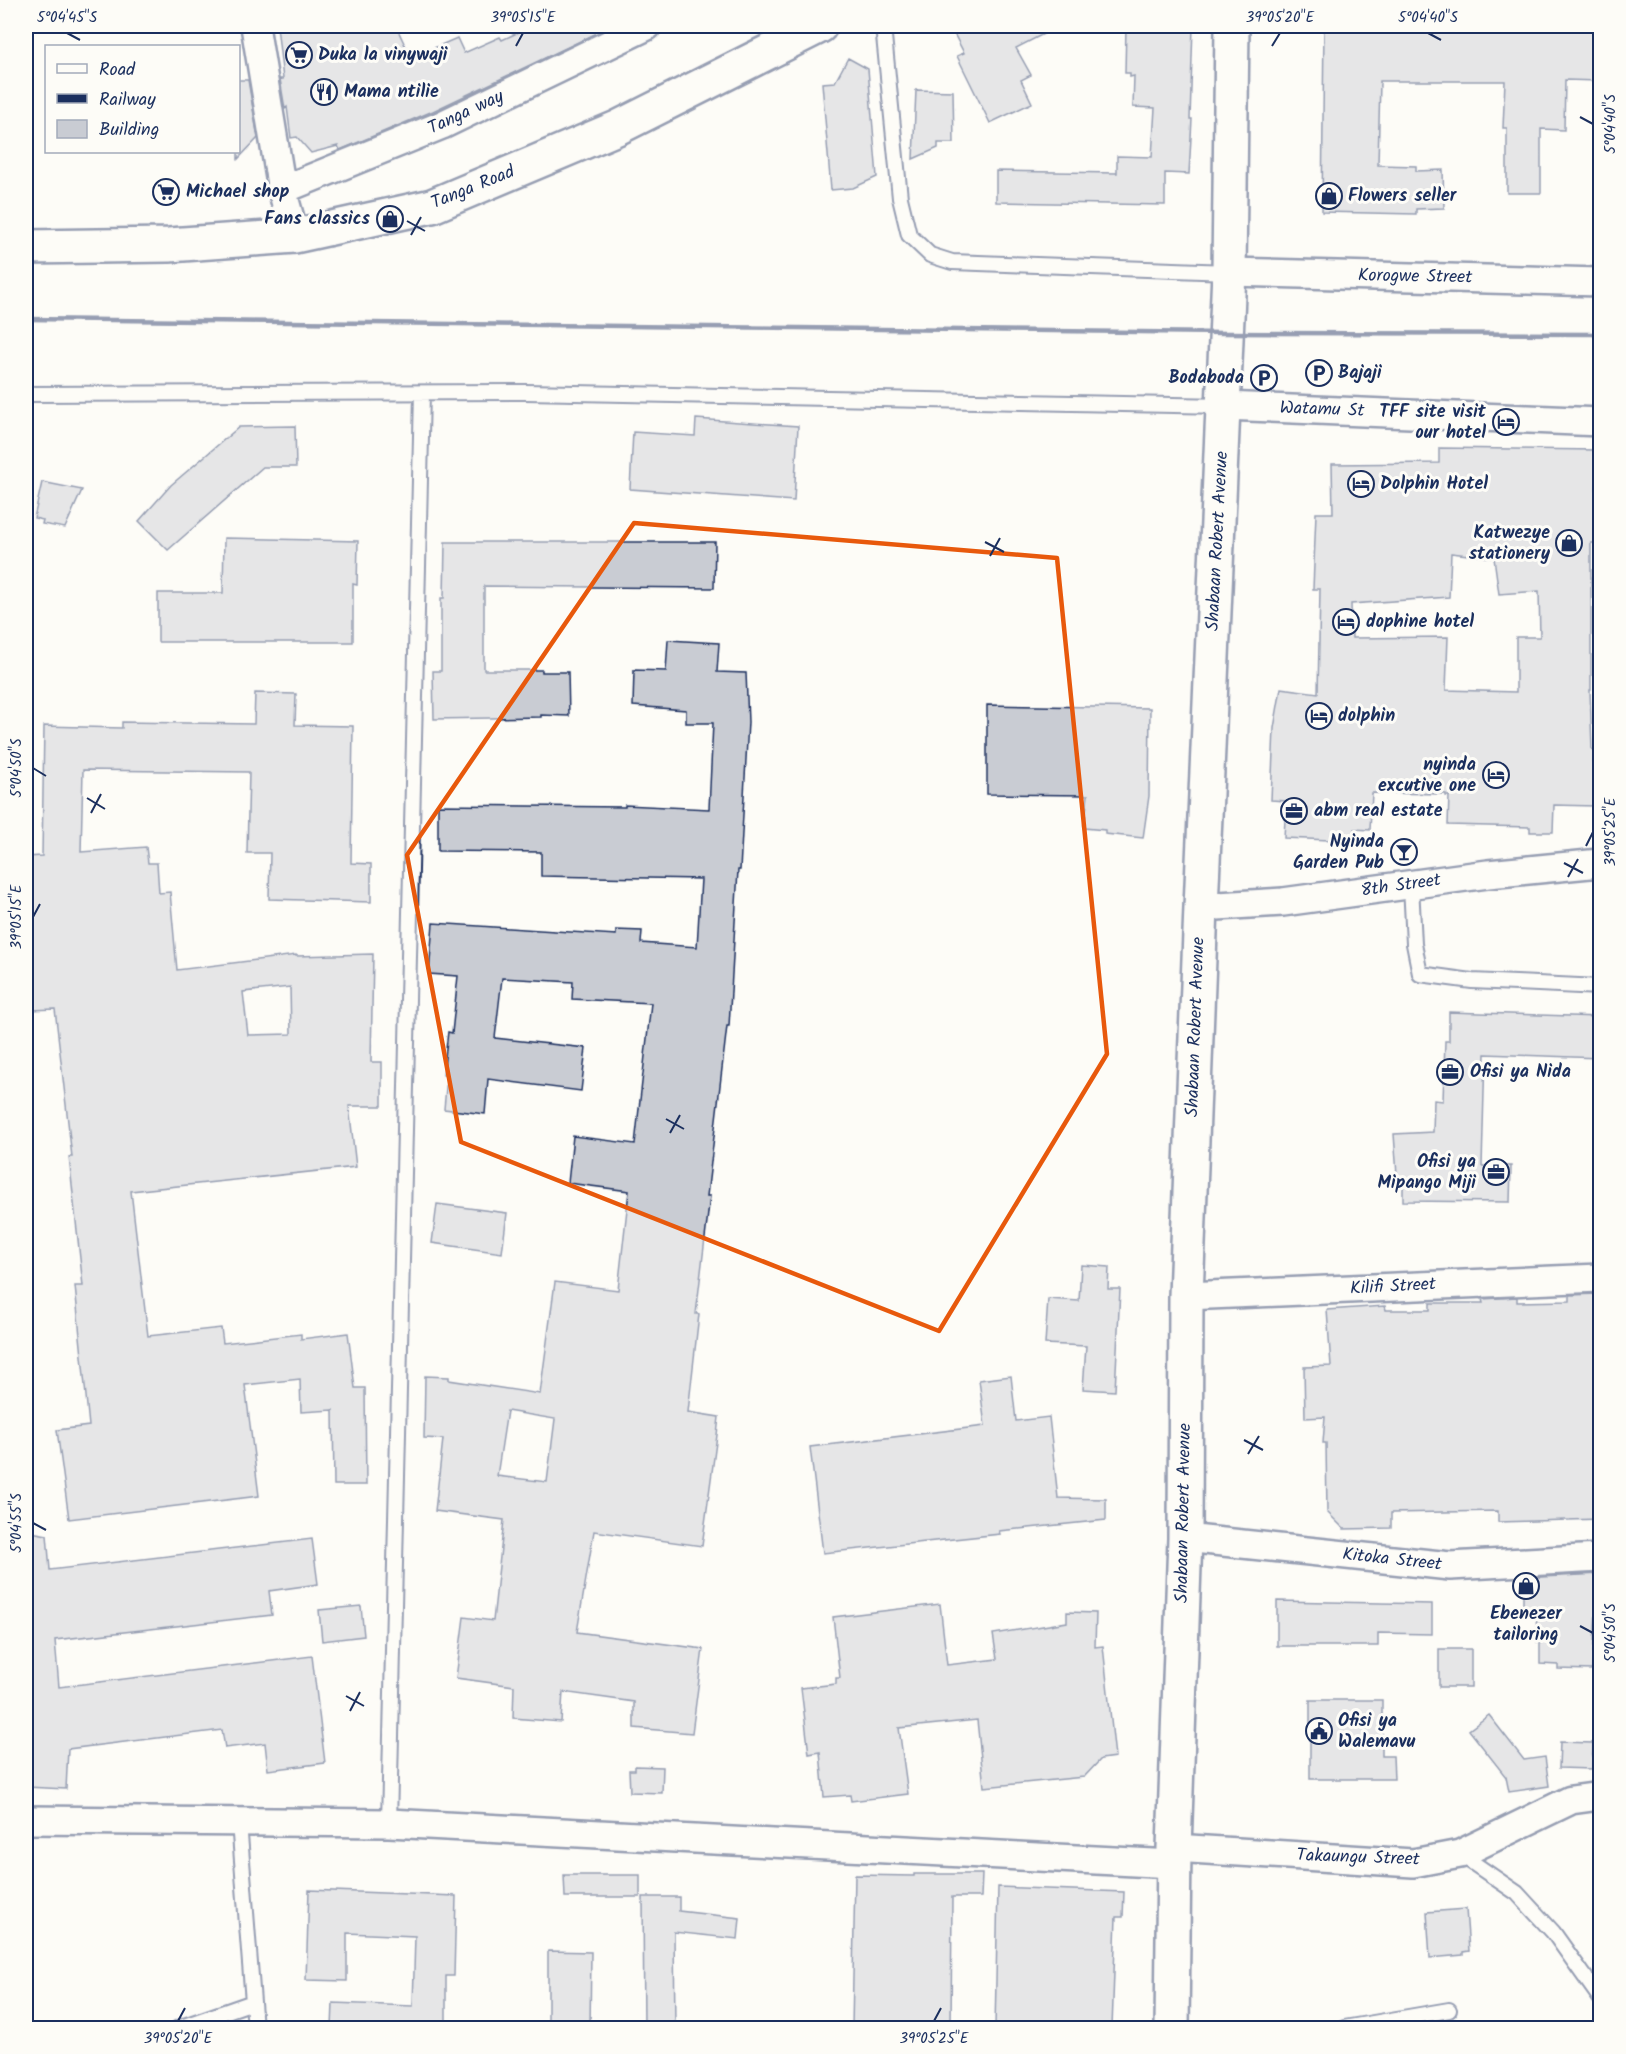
<svg xmlns="http://www.w3.org/2000/svg" width="1626" height="2054" font-family="Kalam,sans-serif">
  <style>
    .building { fill: #c9ccd3; stroke: #1b2f5e; stroke-width: 1.5; fill-rule: evenodd }
    .lines { fill: none; stroke-linecap: round; stroke-linejoin: round }
    .lane-casing { stroke: #1b2f5e; stroke-width: 18 }
    .street-casing { stroke: #1b2f5e; stroke-width: 32 }
    .primary-casing { stroke: #1b2f5e; stroke-width: 38 }
    .highway-casing { stroke: #1b2f5e; stroke-width: 38 }
    .lane { stroke: #fdfcf7; stroke-width: 14 }
    .street { stroke: #fdfcf7; stroke-width: 27 }
    .primary { stroke: #fdfcf7; stroke-width: 33 }
    .highway { stroke: #fdfcf7; stroke-width: 33 }
    .rail { stroke: #1b2f5e; stroke-width: 4.5 }
    .marked { fill: none; stroke: #e8590c; stroke-width: 4.5; stroke-linejoin: round }
    .ticks { fill: none; stroke: #1b2f5e; stroke-width: 2 }
    .labels { text-anchor: middle; dominant-baseline: central; stroke-width: 6; stroke-linejoin: round; paint-order: stroke }
    .poi-label { font-size: 18px; font-weight: bold; fill: #1b2f5e; stroke: #fdfcf7; text-anchor: start }
    .street-label { font-size: 18px; fill: #1b2f5e; stroke: #fdfcf7 }
    .neatline { fill: none; stroke: #1b2f5e; stroke-width: 2 }
    .ticks-label { font-size: 15px; text-anchor: middle; fill: #1b2f5e }
  </style>
  <rect width="100%" height="100%" fill="#fdfcf7"/>
  <filter id="ink" filterUnits="userSpaceOnUse"><feTurbulence type="fractalNoise" baseFrequency=".0167" numOctaves="2"/><feDisplacementMap in="SourceGraphic" scale="12" xChannelSelector="R" yChannelSelector="G"/><feConvolveMatrix kernelMatrix="1 2 1 2 8 2 1 2 1" color-interpolation-filters="sRGB"/></filter>
  <g filter="url(#ink)">
    <path class="building" d="M277 26H396L411 58 457 38 464 53 500 37 502 40 532 26H612L433 111 340 150 338 146 311 153 297 137 291 138 287 107 285 109 280 79H283Z
      M950 26H1059L1016 48 1031 75 1021 80 1032 103 990 123 957 56 964 53Z
      M1126 26H1193L1190 119H1192L1189 174 1165 173V205L996 202V171L1117 173V156L1152 157 1155 108 1133 107 1134 76 1130 77V73H1125Z
      M1324 26 1507 27V26H1600V81L1565 80 1564 130 1541 129V193H1507V128H1503L1505 81H1380L1378 165 1416 166V171L1443 170 1444 208 1416 209V214L1322 212Z
      M848 58 868 69 877 177 853 188 831 190 822 83 835 82Z
      M238 80H248L258 138 238 159Z
      M916 90 953 91 954 143H938V148L913 159Z
      M696 419 798 426 794 501 630 489 633 432 695 436Z
      M295 426 296 467H263L168 550 139 521 171 485 239 427Z
      M1439 448 1598 450 1596 501 1600 502V543H1591V690H1590L1592 749 1594 750 1593 773H1600V802L1595 801V806L1554 805 1553 832H1530V827L1448 825 1449 796H1446V794L1372 793 1370 830 1354 829 1353 841 1284 838 1286 801 1271 800 1274 728 1281 688 1318 693 1320 589H1313L1316 513H1333L1332 464 1439 463ZM1451 553 1494 558 1499 594 1539 591 1540 637H1516V692L1446 690 1448 637 1352 638 1351 604 1449 597Z
      M42 482 82 490 65 528 42 524 43 520 34 518Z
      M224 538 358 541 357 585 353 584V642H158V593H223Z
      M445 542H715L714 588 484 586V670H542V672H568L569 716 541 715V717L434 719 433 671H441V598H444Z
      M668 640 719 643 717 672 746 673 748 722 740 870H738L729 1026H727L707 1196H710L696 1314H699L688 1412 719 1417 717 1435 702 1546 594 1531 577 1632 703 1649 692 1733 634 1728V1702L563 1692 561 1722 513 1718 514 1686 456 1678 464 1617 493 1621 504 1520 435 1511 443 1439 424 1438 425 1376 449 1377V1380L540 1394 555 1282 618 1290 629 1191 568 1183 573 1136 635 1144 651 1003 572 999 573 982 502 978 495 1038 586 1048 581 1091 488 1079 485 1114 444 1109 447 1076 443 1075 448 1032 452 1033 458 976 429 974 433 923 616 935V930L642 931 641 943 697 947 701 879 541 876V852L438 851V805L625 807V805L709 809 713 723H686V710L633 706 634 670 666 671ZM507 1411 555 1419 547 1482 497 1476Z
      M255 693 296 694 295 725 353 726 351 863 371 864V902L269 899 270 853H247L249 772 83 770 81 852 146 847 148 863H157L159 893 170 892 177 970 296 955V956L373 954 371 1062H382V1106H349L356 1167 131 1191 148 1336 221 1328 223 1343 301 1334V1339L348 1333 355 1388H365L366 1485H334L333 1410 301 1412 300 1379 245 1385 259 1496 69 1519 57 1430 89 1426 75 1286H83L69 1157H72L55 1009 32 1010 26 936V857L42 856 44 726 122 728V722L254 724ZM290 987 291 1034 248 1035 243 992Z
      M987 705 1150 708 1149 796 1143 838 1105 834V830L1084 828 1088 795 987 794Z
      M1449 1012 1600 1017V1058L1485 1054 1482 1166H1511L1510 1202 1403 1201V1187L1398 1188 1394 1134 1433 1132 1434 1100 1443 1101 1445 1041H1449Z
      M437 1204 507 1213 502 1253 432 1243Z
      M1081 1265 1109 1267 1108 1289H1120L1115 1391 1083 1389 1086 1346 1045 1344 1048 1299 1079 1301Z
      M1597 1294V1301L1600 1302V1519L1498 1522V1511L1391 1513V1528L1344 1529 1327 1512 1326 1443H1323L1325 1417 1305 1418 1304 1367 1331 1366 1327 1310 1385 1306 1386 1310H1430V1303H1483L1482 1299 1517 1297V1302L1570 1301V1295Z
      M1011 1376 1016 1421 1049 1417 1058 1498 1106 1499V1520L999 1531 1000 1534 823 1553 810 1447 985 1426 979 1380Z
      M26 1531 47 1535 50 1570 312 1539 318 1584 269 1591 272 1615 55 1640 59 1687 312 1656 325 1763 268 1770 265 1743 225 1748 222 1730 68 1749 66 1789 26 1787Z
      M1600 1574V1612H1596L1592 1670 1558 1669V1665L1540 1664V1642H1537L1536 1607 1523 1613V1578Z
      M1277 1601 1432 1604V1634L1378 1633V1646H1277Z
      M940 1604 947 1665 997 1659 993 1634 1067 1622V1612L1096 1613 1095 1647 1103 1646 1115 1757 1101 1759 1084 1777 984 1787 977 1720 899 1728 908 1794 851 1801 850 1795 824 1797 820 1752 809 1754 801 1688 836 1684V1678H840L833 1617Z
      M361 1606 364 1636 322 1641 319 1610Z
      M1439 1649H1471V1687H1439Z
      M1310 1700H1382V1756H1393L1394 1779H1310Z
      M1489 1715 1524 1760 1545 1757 1549 1786 1509 1792 1506 1777 1469 1730Z
      M1560 1742 1593 1743 1592 1769 1559 1768Z
      M635 1766 663 1767 662 1793 630 1792 629 1770H635Z
      M914 1874H982L981 1897H952L951 2028H852L855 1875 914 1876Z
      M564 1875H640V1897H565Z
      M998 1887 1124 1892 1123 1917H1116L1112 2028H995Z
      M309 1890 456 1896 454 1976H446V2028H332L333 2003 413 2006 415 1936 347 1933V1981L306 1980Z
      M643 1897H679V1911L740 1918 738 1939 674 1932 675 2028H644Z
      M1466 1909 1469 1951 1463 1952V1955L1430 1958 1427 1912Z
      M548 1951 591 1952 590 2028H548Z"/>
    <g class="lines">
      <defs>
        <path id="lane" d="M883 26 900 198 909 235 930 255 952 262 1229 272
          M26 394 526 392 1224 406
          M1411 885 1414 944 1420 974 1472 981 1600 987
          M239 1822 255 2028
          M389 1823 422 393
          M1460 1854 1517 1893 1553 1932 1600 1998
          M178 2028 253 2002
          M1344 2028 1449 2010"/>
        <path id="street" d="M255 26 282 190 295 236
          M282 190 442 125 647 26
          M1229 272 1600 282
          M1224 406 1600 422
          M1201 907 1283 902 1488 874 1600 863
          M1186 1296 1600 1278
          M1185 1538 1450 1566 1600 1558
          M26 1820 389 1823 1173 1864
          M1174 1848 1413 1863 1460 1854 1571 1800 1600 1796"/>
        <path id="primary" d="M1172 2028 1174 1848 1185 1538 1186 1296 1201 907 1229 272 1232 26"/>
        <path id="highway" d="M26 247 169 245 295 236 432 206 617 128 820 26"/>
      </defs>
      <use href="#lane" class="lane-casing"/>
      <use href="#street" class="street-casing"/>
      <use href="#primary" class="primary-casing"/>
      <use href="#highway" class="highway-casing"/>
      <use href="#lane" class="lane"/>
      <use href="#street" class="street"/>
      <use href="#primary" class="primary"/>
      <use href="#highway" class="highway"/>
      <path class="rail" d="M26 319 1226 333 1600 334"/>
    </g>
  </g>
  <path d="M0 0H1626V2054H0ZM634 523 1057 558 1107 1054 939 1331 461 1142 407 855Z" fill="#fdfcf7" fill-opacity=".55" fill-rule="evenodd"/>
  <path class="marked" d="M634 523 1057 558 1107 1054 939 1331 461 1142 407 855Z"/>
  <path class="ticks" d="M67 33 80 40M1428 33 1441 40M516 46 523 33M1272 46 1280 33M1580 117 1593 124M407 221 425 231M411 235 421 217M985 542 1004 552M990 556 1000 538M33 768 46 776M87 798 105 809M91 813 101 794M1586 846 1593 832M1564 863 1583 873M1568 877 1578 859M33 917 40 904M666 1119 684 1129M670 1133 680 1115M1244 1440 1263 1450M1248 1454 1259 1436M33 1523 46 1530M1580 1626 1593 1633M346 1696 364 1706M350 1711 360 1692M178 2021 185 2008M934 2021 941 2008"/>
  <defs>
    <symbol id="supermarket-ring" viewBox="-11 -11 22 22"><circle r="9.5" fill="#fdfcf7" stroke="#1b2f5e" stroke-width="1.5"/><path d="M-6-5.5h2.5l.6 2H6L4.5 2H-2.5L-4.4-4H-6ZM-1.5 3.2a1.3 1.3 0 1 0 .1 0ZM3 3.2a1.3 1.3 0 1 0 .1 0Z" fill="#1b2f5e"/></symbol>
    <symbol id="restaurant-ring" viewBox="-11 -11 22 22"><circle r="9.5" fill="#fdfcf7" stroke="#1b2f5e" stroke-width="1.5"/><path d="M-5-6h1v4h1v-4h1v4h1v-4h1v5L-1.5 .5V6h-2V.5L-5-1ZM5-6V6H3V1.5H1.5Q1.5-4 5-6Z" fill="#1b2f5e"/></symbol>
    <symbol id="shop-ring" viewBox="-11 -11 22 22"><circle r="9.5" fill="#fdfcf7" stroke="#1b2f5e" stroke-width="1.5"/><path d="M-5-2.5h2.3a2.7 3.5 0 0 1 5.4 0H5L5.5 6h-11ZM-1.5-2.5h3a1.5 2.3 0 0 0-3 0Z" fill="#1b2f5e"/></symbol>
    <symbol id="parking-ring" viewBox="-11 -11 22 22"><circle r="9.5" fill="#fdfcf7" stroke="#1b2f5e" stroke-width="1.5"/><path d="M-3.5-5.5H1a3.5 3.5 0 0 1 0 7H-1V5.5H-3.5ZM-1-3.4V-.6H.8a1.4 1.4 0 0 0 0-2.8Z" fill="#1b2f5e"/></symbol>
    <symbol id="hotel-ring" viewBox="-11 -11 22 22"><circle r="9.5" fill="#fdfcf7" stroke="#1b2f5e" stroke-width="1.5"/><path d="M-6-4.5h1.5V1H6V5H4.5V3h-9V5H-6ZM-4 0a1.8 1.8 0 1 1 3.6 0ZM.5 0V-2.5h3Q6-2.5 6 0Z" fill="#1b2f5e"/></symbol>
    <symbol id="office-ring" viewBox="-11 -11 22 22"><circle r="9.5" fill="#fdfcf7" stroke="#1b2f5e" stroke-width="1.5"/><path d="M-6-3h4V-5.5h4V-3h4V5H-6ZM-1-4.5V-3h2v-1.5ZM-6 0V1H6V0Z" fill="#1b2f5e"/></symbol>
    <symbol id="bar-ring" viewBox="-11 -11 22 22"><circle r="9.5" fill="#fdfcf7" stroke="#1b2f5e" stroke-width="1.5"/><path d="M-6-5H6L.8 .8V4.5H3.5V6h-7V4.5H-.8V.8Z" fill="#1b2f5e"/></symbol>
    <symbol id="civic-ring" viewBox="-11 -11 22 22"><circle r="9.5" fill="#fdfcf7" stroke="#1b2f5e" stroke-width="1.5"/><path d="M-.6-6.5H3V-4.5H.6V-3L4-1V1h2V6H-6V1h2V-1L-.6-3ZM-1.2 2.5V6h2.4V2.5Z" fill="#1b2f5e"/></symbol>
  </defs>
  <g fill-rule="evenodd">
    <use href="#supermarket-ring" x="284" y="40" width="30" height="30"/>
    <use href="#restaurant-ring" x="309" y="77" width="30" height="30"/>
    <use href="#supermarket-ring" x="151" y="177" width="30" height="30"/>
    <use href="#shop-ring" x="1314" y="181" width="30" height="30"/>
    <use href="#shop-ring" x="375" y="204" width="30" height="30"/>
    <use href="#parking-ring" x="1304" y="358" width="30" height="30"/>
    <use href="#parking-ring" x="1249" y="363" width="30" height="30"/>
    <use href="#hotel-ring" x="1491" y="407" width="30" height="30"/>
    <use href="#hotel-ring" x="1346" y="469" width="30" height="30"/>
    <use href="#shop-ring" x="1554" y="528" width="30" height="30"/>
    <use href="#hotel-ring" x="1331" y="607" width="30" height="30"/>
    <use href="#hotel-ring" x="1304" y="701" width="30" height="30"/>
    <use href="#hotel-ring" x="1481" y="760" width="30" height="30"/>
    <use href="#office-ring" x="1279" y="796" width="30" height="30"/>
    <use href="#bar-ring" x="1389" y="837" width="30" height="30"/>
    <use href="#office-ring" x="1435" y="1057" width="30" height="30"/>
    <use href="#office-ring" x="1481" y="1157" width="30" height="30"/>
    <use href="#shop-ring" x="1511" y="1571" width="30" height="30"/>
    <use href="#civic-ring" x="1304" y="1716" width="30" height="30"/>
  </g>
  <g class="labels">
    <g class="poi-label">
      <text x="318" y="55">Duka la vinywaji</text>
      <text x="344" y="92">Mama ntilie</text>
      <text x="186" y="192">Michael shop</text>
      <text x="1348" y="196">Flowers seller</text>
      <text x="370" y="219" text-anchor="end">Fans classics</text>
      <text x="1338" y="373">Bajaji</text>
      <text x="1244" y="378" text-anchor="end">Bodaboda</text>
      <text x="1486" y="412" text-anchor="end">TFF site visit<tspan x="1486" dy="21">our hotel</tspan></text>
      <text x="1380" y="484">Dolphin Hotel</text>
      <text x="1550" y="533" text-anchor="end">Katwezye<tspan x="1550" dy="21">stationery</tspan></text>
      <text x="1366" y="622">dophine hotel</text>
      <text x="1338" y="716">dolphin</text>
      <text x="1476" y="765" text-anchor="end">nyinda<tspan x="1476" dy="21">excutive one</tspan></text>
      <text x="1314" y="811">abm real estate</text>
      <text x="1384" y="842" text-anchor="end">Nyinda<tspan x="1384" dy="21">Garden Pub</tspan></text>
      <text x="1470" y="1072">Ofisi ya Nida</text>
      <text x="1476" y="1162" text-anchor="end">Ofisi ya<tspan x="1476" dy="21">Mipango Miji</tspan></text>
      <text x="1526" y="1614" text-anchor="middle">Ebenezer<tspan x="1526" dy="21">tailoring</tspan></text>
      <text x="1338" y="1721">Ofisi ya<tspan x="1338" dy="21">Walemavu</tspan></text>
    </g>
    <g class="street-label">
      <text transform="translate(466 113) rotate(-25)">Tanga way</text>
      <text transform="translate(473 188) rotate(-22)">Tanga Road</text>
      <text transform="translate(1415 277) rotate(1)">Korogwe Street</text>
      <text transform="translate(1322 410) rotate(2)">Watamu St</text>
      <text transform="translate(1218 541) rotate(-87)">Shabaan Robert Avenue</text>
      <text transform="translate(1401 886) rotate(-8)">8th Street</text>
      <text transform="translate(1196 1027) rotate(-88)">Shabaan Robert Avenue</text>
      <text transform="translate(1393 1287) rotate(-3)">Kilifi Street</text>
      <text transform="translate(1184 1513) rotate(-89)">Shabaan Robert Avenue</text>
      <text transform="translate(1392 1560) rotate(6)">Kitoka Street</text>
      <text transform="translate(1358 1858) rotate(2)">Takaungu Street</text>
    </g>
  </g>
  <rect width="1626" height="2054" fill="none" stroke="#fdfcf7" stroke-width="66"/>
  <rect x="45" y="45" width="195" height="108" fill="#fdfcf7" stroke="#a3aaba" stroke-width="1.5"/>
  <rect x="57" y="64" width="30" height="9" fill="#fdfcf7" stroke="#a3aaba" stroke-width="1.5"/>
  <text x="99" y="75" font-size="18" fill="#1b2f5e">Road</text>
  <rect x="57" y="94" width="30" height="9" fill="#1b2f5e" stroke="#a3aaba" stroke-width="1.5"/>
  <text x="99" y="105" font-size="18" fill="#1b2f5e">Railway</text>
  <rect x="57" y="120" width="30" height="18" fill="#c9ccd3" stroke="#a3aaba" stroke-width="1.5"/>
  <text x="99" y="135" font-size="18" fill="#1b2f5e">Building</text>
  <rect x="33" y="33" width="1560" height="1988" class="neatline"/>
  <g class="ticks-label">
    <text x="67" y="22">5°04'45"S</text>
    <text x="523" y="22">39°05'15"E</text>
    <text x="1280" y="22">39°05'20"E</text>
    <text x="1428" y="22">5°04'40"S</text>
    <text transform="translate(1610 124) rotate(-90)" y="5">5°04'40"S</text>
    <text transform="translate(16 768) rotate(-90)" y="5">5°04'50"S</text>
    <text transform="translate(1610 832) rotate(-90)" y="5">39°05'25"E</text>
    <text transform="translate(16 917) rotate(-90)" y="5">39°05'15"E</text>
    <text transform="translate(16 1523) rotate(-90)" y="5">5°04'55"S</text>
    <text transform="translate(1610 1633) rotate(-90)" y="5">5°04'50"S</text>
    <text x="178" y="2043">39°05'20"E</text>
    <text x="934" y="2043">39°05'25"E</text>
  </g>
</svg>
